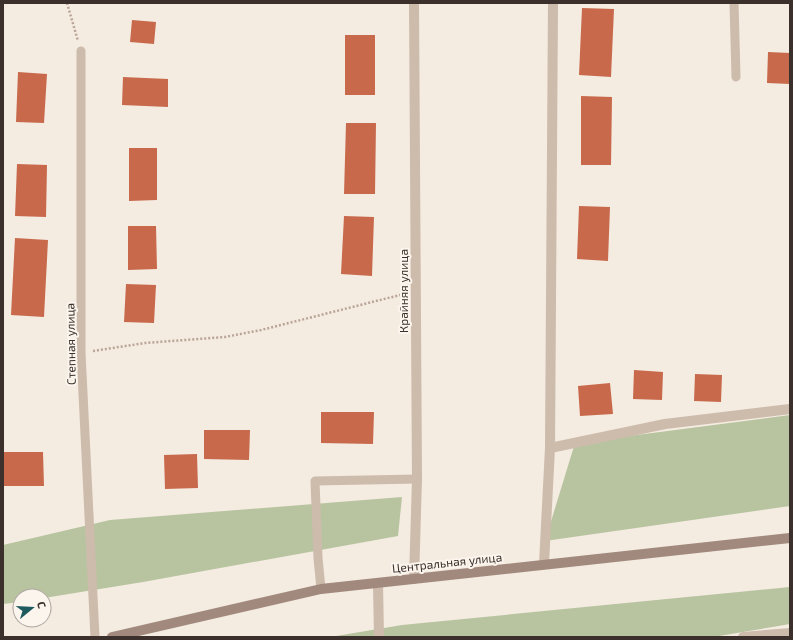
<svg xmlns="http://www.w3.org/2000/svg" width="793" height="640" font-family="'Exo 2',sans-serif">
  <style>
    .green { fill: #b8c4a0 }
    .building { fill: #c8694b }
    .lines { fill: none; stroke-linecap: round; stroke-linejoin: round }
    .path { stroke: #b9a596; stroke-width: 2.5; stroke-dasharray: 2 2; stroke-linecap: butt }
    .lane { stroke: #cdbbac; stroke-width: 9 }
    .street { stroke: #cdbbac; stroke-width: 10 }
    .secondary { stroke: #a18a7d; stroke-width: 10 }
    .labels { text-anchor: middle; dominant-baseline: central; stroke-width: 4; stroke-linejoin: round; paint-order: stroke }
    .street-label { font-size: 12px; fill: #3b302b; stroke: #fbf5ee }
  </style>
  <rect width="100%" height="100%" fill="#f4ebe1"/>
  <path class="green" d="M790 415V506L545 541 575 443Z
    M402 497 398 536 143 582 44 598V596H20V602L3 604V545L110 520Z
    M790 587V624L713 637H330L402 625Z"/>
  <path class="building" d="M582 8 614 9 611 77 579 75Z
    M132 20 156 22 154 44 130 42Z
    M345 35H375V95H345Z
    M768 52 790 53V84L767 83Z
    M18 72 47 74 44 123 16 122Z
    M123 77 168 79V107L122 105Z
    M581 96 612 97 611 165H581Z
    M346 123H376L375 194H344Z
    M129 148H157V200L129 201Z
    M17 164 47 165 46 217 15 216Z
    M579 206 610 207 608 261 577 259Z
    M344 216 374 217 372 276 341 274Z
    M128 226H156L157 269 128 270Z
    M15 238 48 240 44 317 11 315Z
    M126 284 156 285 154 323 124 322Z
    M634 370 663 372 662 400 633 399Z
    M695 374 722 375 721 402 694 401Z
    M610 383 613 414 580 416 578 386Z
    M321 412H374L373 444 321 443Z
    M204 430H250L249 460 204 459Z
    M3 452H43L44 486H3Z
    M197 454 198 488 165 489 164 455Z"/>
  <g class="lines">
    <path class="path" d="M67 3 78 41
      M93 351 145 343 225 337 261 330 404 294"/>
    <path class="lane" d="M734 3 736 77
      M81 51V353L95 637
      M321 589 318 558 315 481 417 479"/>
    <path class="street" d="M550 448 665 424 790 409
      M544 564 550 448 553 3
      M414 579 417 479 414 3
      M378 583 379 637
      M743 637 790 633"/>
    <path class="secondary" d="M112 637 321 589 790 538"/>
  </g>
  <g class="labels">
    <g class="street-label">
      <text transform="translate(403 291) rotate(-90)">Крайняя улица</text>
      <text transform="translate(70 344) rotate(-91)">Степная улица</text>
      <text transform="translate(447 562) rotate(-6)">Центральная улица</text>
    </g>
  </g>
  <rect width="793" height="640" fill="none" stroke="#3b302b" stroke-width="8"/>
  <g transform="translate(32 608) rotate(72)"><circle r="19" fill="#fbf5ee" stroke="#aea6a0"/>
  <path d="M0-3L7 15L0 10L-7 15Z" fill="#1f5a5e"/>
  <text y="-6" font-size="11" font-weight="bold" text-anchor="middle" fill="#3b302b">С</text>
  </g>
</svg>
